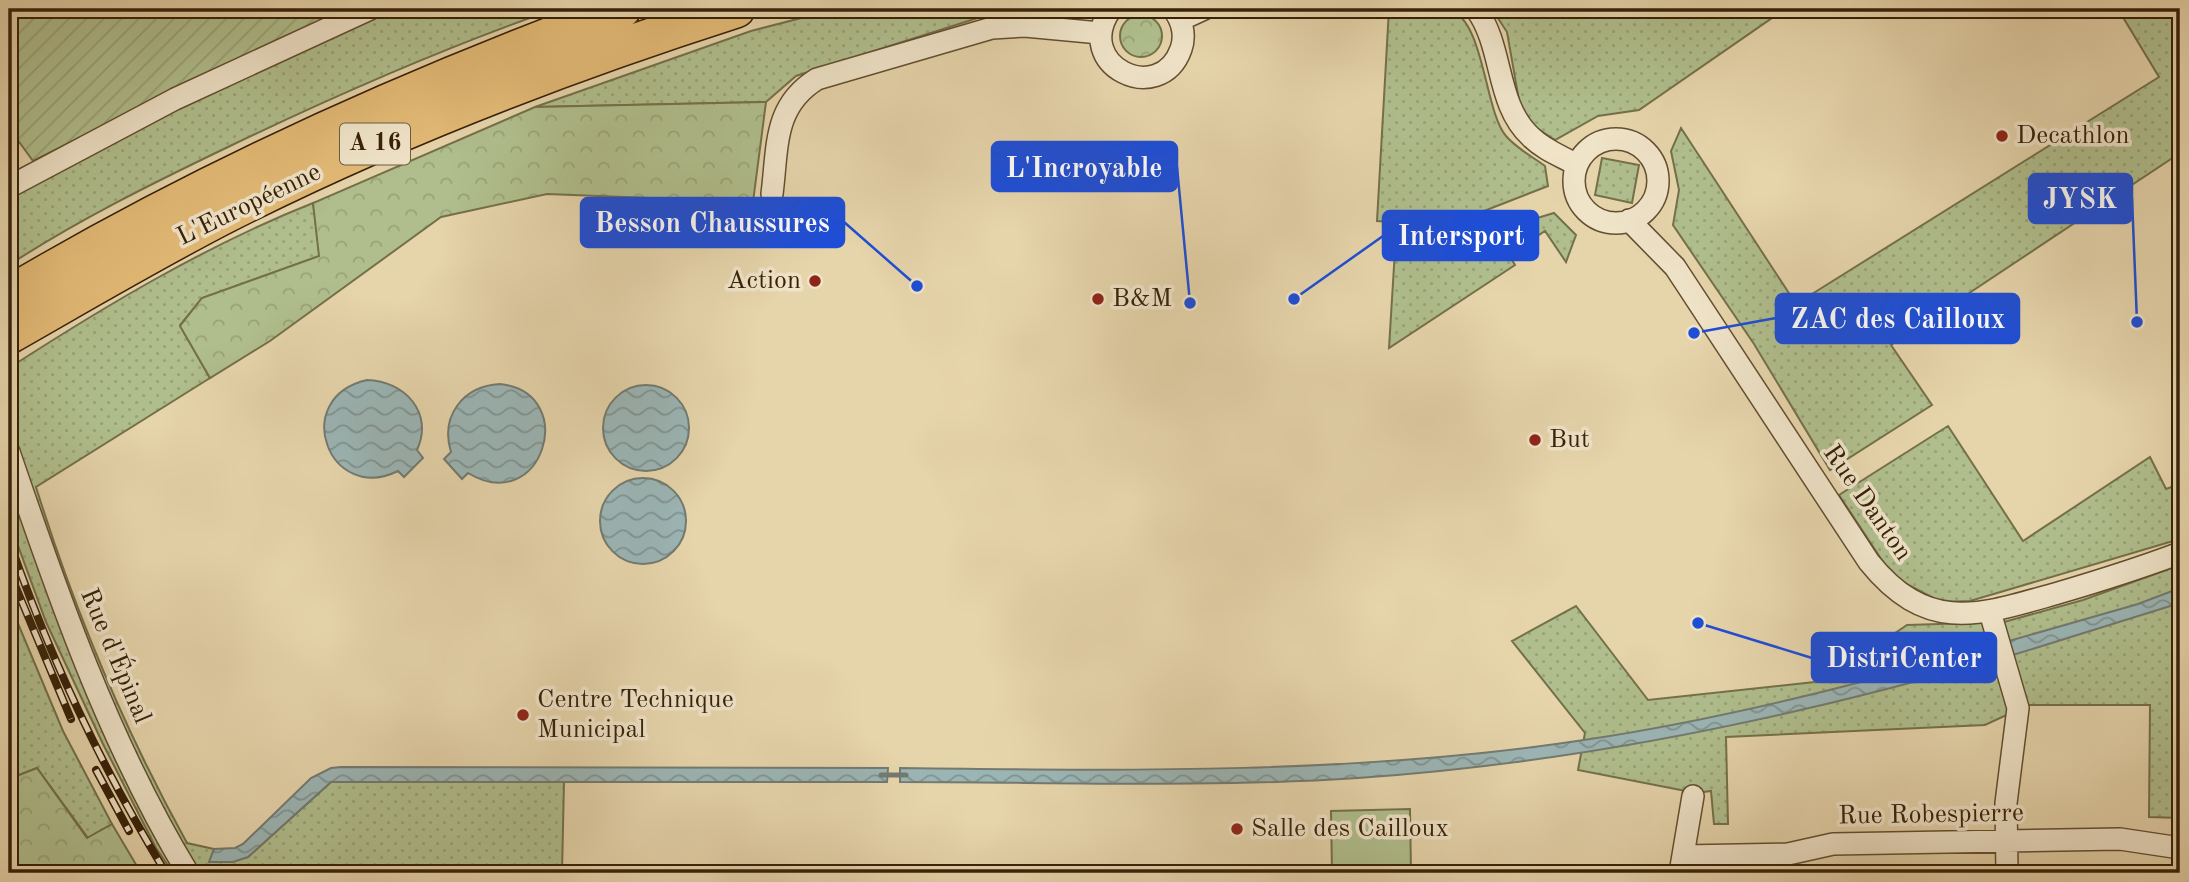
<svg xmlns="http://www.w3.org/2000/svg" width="2189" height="882" font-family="'Old Standard TT',serif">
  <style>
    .grass { fill: url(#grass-dots); stroke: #74704a; stroke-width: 2 }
    .forest { fill: url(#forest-crowns); stroke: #74704a; stroke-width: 2 }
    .garden { fill: url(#garden-furrows); stroke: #74704a; stroke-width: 2 }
    .pitch { fill: #b0be8d; stroke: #74704a; stroke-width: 2 }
    .water { fill: url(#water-waves); stroke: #737a70; stroke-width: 2 }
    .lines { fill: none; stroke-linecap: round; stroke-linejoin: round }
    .stream { stroke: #737a70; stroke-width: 5 }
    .minor-casing { stroke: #634e31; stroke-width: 24 }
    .motorway-casing { stroke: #372108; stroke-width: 40 }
    .minor { stroke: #efe3c8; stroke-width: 21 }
    .motorway { stroke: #e3ba76; stroke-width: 37 }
    .rail-casing { stroke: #372108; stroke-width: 8 }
    .rail { stroke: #efe3c8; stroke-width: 5; stroke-dasharray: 16; stroke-linecap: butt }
    .poi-dot { fill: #8f2418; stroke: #efe3c8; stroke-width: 2.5 }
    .labels { text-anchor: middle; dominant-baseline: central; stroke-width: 7; stroke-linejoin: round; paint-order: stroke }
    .shield { fill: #efe3c8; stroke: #6e5b42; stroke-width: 2 }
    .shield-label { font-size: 24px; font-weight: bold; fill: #372108 }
    .poi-label { font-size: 26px; fill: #372108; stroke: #efe3c8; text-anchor: start }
    .street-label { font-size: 26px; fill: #372108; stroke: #efe3c8 }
    .leader { fill: none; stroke: #1d4ed8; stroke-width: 2.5 }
    .callout-dot { fill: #1d4ed8; stroke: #efe3c8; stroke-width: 2.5 }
    .callout { fill: #1d4ed8; stroke: #1d4ed8; stroke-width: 2.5 }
    .callout-label { font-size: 28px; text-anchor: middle; font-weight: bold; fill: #fff }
  </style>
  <defs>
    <pattern id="grass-dots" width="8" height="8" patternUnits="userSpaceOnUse" patternTransform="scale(1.75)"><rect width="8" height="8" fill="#b0be8d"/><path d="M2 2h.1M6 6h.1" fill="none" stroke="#98a378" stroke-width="1.8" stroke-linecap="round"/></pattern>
    <pattern id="forest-crowns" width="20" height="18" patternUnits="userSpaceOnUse" patternTransform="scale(1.75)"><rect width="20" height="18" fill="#b0be8d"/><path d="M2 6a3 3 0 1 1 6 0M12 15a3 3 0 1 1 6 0" fill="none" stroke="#98a378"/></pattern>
    <pattern id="garden-furrows" width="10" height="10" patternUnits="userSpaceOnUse" patternTransform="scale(1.75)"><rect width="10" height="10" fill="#b0be8d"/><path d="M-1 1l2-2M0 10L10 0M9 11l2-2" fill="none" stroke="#98a378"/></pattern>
    <pattern id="water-waves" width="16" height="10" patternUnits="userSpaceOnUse" patternTransform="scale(1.75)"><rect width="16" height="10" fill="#9bb5b5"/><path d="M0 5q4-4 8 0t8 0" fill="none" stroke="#7f9391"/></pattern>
  </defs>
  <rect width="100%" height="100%" fill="#e6d4ab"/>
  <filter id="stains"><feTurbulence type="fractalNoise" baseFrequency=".00286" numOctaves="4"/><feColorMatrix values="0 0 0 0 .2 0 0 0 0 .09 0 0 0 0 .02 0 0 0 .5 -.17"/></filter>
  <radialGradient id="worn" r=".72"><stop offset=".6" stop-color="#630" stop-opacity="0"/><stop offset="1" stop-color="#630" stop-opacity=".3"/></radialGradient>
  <path class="grass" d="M352 9H555C443 48 334 96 228 147 153 183 78 220 9 265V174L249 53Z
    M836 9H1095L1074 19 1030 13 987 15 796 76 766 102 535 107 751 31Z
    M1389 9C1404 9 1437 4 1449 9 1485 21 1484 110 1506 136 1516 148 1533 157 1545 166L1548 186 1461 220 1425 224 1377 221Z
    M1492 9H1785L1639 110 1598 116 1555 140 1532 125 1520 106 1507 32Z
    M2118 9H2167L2180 28V153L1891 345 1932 405 1830 470 1754 344 1673 225 1679 190 1671 151 1681 128 1796 304 2159 77Z
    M1602 158 1639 165 1632 203 1595 195Z
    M313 203 320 256 202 298 180 325 210 378 36 487C75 612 124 729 187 843L214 849 210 862 248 857 331 782 564 781 562 873H173L156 848 103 744 46 622 9 521V368C105 306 207 245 313 203Z
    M1554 213 1576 235 1566 262 1545 231 1509 255 1515 265 1389 348 1395 250 1415 243 1458 242Z
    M1948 426 2023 541 2150 457 2166 489 2180 484V539L1970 601 1941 602 1893 577 1839 495Z
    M2180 565V818L2149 817 2150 705H2028L1985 725 1726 737 1728 824H1714L1711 791 1696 793 1578 770 1585 733 1512 641 1576 606 1648 700 1824 681 1907 625 2004 622 2083 600Z
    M9 602 63 731 112 824 88 838 37 768 9 779Z"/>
  <path class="forest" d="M1120 36a21 21 0 1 1 42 0a21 21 0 1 1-42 0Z
    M766 102 753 202 547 194 441 217 270 341 210 378 180 326 202 298 319 256 313 203 535 107Z
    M37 768 87 838 112 824 141 873H9V779Z"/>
  <path class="garden" d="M9 9H352L249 53 33 161 9 128Z"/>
  <path class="pitch" d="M1410 809 1411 873H1332L1331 811Z"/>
  <path class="water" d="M367 380C405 381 434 413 417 450L423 458 404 477 398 471C329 505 289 398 367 380Z
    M500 384C581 393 542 518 468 473L462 479 444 459 451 452C440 416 463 386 500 384Z
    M603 428a43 43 0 1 1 86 0a43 43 0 1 1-86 0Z
    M600 521a43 43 0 1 1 86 0a43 43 0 1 1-86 0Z
    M2180 588V603L2013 655 2009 641 2138 604Z
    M1996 645 2000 658C1790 719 1577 763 1358 778 1206 788 1053 782 900 782V768C1128 771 1359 774 1584 740 1724 719 1860 684 1996 645Z
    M331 768 341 767 888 768 887 782H331L248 857 233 862H209L214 849 235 848 243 844 311 778Z"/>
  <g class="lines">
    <path class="stream" d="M881 775H906"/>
    <defs>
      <path id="minor" d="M1111 9C1071 65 1160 108 1181 49 1186 35 1182 20 1173 9
        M1476 9C1504 47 1495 104 1531 137 1544 150 1561 156 1577 165
        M1180 20 1204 9
        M1574 181a42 42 0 1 1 84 0a42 42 0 1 1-84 0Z
        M9 187 175 99 370 9
        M772 194C778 147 773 106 817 79L992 28 1025 26 1100 33
        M1629 220 1675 267 1869 562C1928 635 1980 615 2058 593 2099 581 2140 568 2180 553
        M9 452C58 596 109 743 188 873
        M1990 612 2018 708 2006 803 2007 873
        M1683 856 1788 854 1833 844 2120 839 2180 848
        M1680 873 1693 796"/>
      <path id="motorway" d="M9 295C204 179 410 87 622 9
        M9 335C81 294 152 252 226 214 390 131 561 65 736 9"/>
    </defs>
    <use href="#minor" class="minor-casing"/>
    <use href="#motorway" class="motorway-casing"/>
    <use href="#minor" class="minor"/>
    <use href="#motorway" class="motorway"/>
    <defs>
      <path id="rail" d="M9 540C49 656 102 768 166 873
        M9 571 71 719
        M96 770 129 831"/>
    </defs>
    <use href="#rail" class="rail-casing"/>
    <use href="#rail" class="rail"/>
  </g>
  <g class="poi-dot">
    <circle cx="2002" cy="136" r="7"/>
    <circle cx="815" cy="281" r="7"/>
    <circle cx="1098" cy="299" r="7"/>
    <circle cx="1535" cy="440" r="7"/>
    <circle cx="523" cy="715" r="7"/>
    <circle cx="1237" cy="829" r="7"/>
  </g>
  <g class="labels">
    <rect class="shield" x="340" y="123.5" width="70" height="41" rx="5"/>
    <g class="shield-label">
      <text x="375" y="144">A 16</text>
    </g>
    <g class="poi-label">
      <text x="2016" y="136">Decathlon</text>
      <text x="801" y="281" text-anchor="end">Action</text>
      <text x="1112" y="299">B&amp;M</text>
      <text x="1549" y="440">But</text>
      <text x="537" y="700">Centre Technique<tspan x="537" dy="30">Municipal</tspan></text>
      <text x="1251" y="829">Salle des Cailloux</text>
    </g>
    <g class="street-label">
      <text transform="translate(249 205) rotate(-26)">L'Européenne</text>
      <text transform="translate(1867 503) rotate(55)">Rue Danton</text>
      <text transform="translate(115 656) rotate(67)">Rue d'Épinal</text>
      <text transform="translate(1931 815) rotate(-1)">Rue Robespierre</text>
    </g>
  </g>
  <path class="leader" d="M1190 303L1177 167M2137 322L2132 198M917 286L844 222M1294 299L1383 236M1694 333L1776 318M1698 623L1812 658"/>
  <g class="callout-dot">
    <circle cx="1190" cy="303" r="7"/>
    <circle cx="2137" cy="322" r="7"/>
    <circle cx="917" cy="286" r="7"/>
    <circle cx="1294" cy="299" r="7"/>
    <circle cx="1694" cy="333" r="7"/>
    <circle cx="1698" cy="623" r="7"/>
  </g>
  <g class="callout">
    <rect x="992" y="142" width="185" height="49" rx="7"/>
    <rect x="2029" y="174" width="103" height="49" rx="7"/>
    <rect x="581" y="198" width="263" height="49" rx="7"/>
    <rect x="1383" y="211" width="155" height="49" rx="7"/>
    <rect x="1776" y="294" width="243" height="49" rx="7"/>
    <rect x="1812" y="633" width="184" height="49" rx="7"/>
  </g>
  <g class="callout-label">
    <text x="1084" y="177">L'Incroyable</text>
    <text x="2080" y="208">JYSK</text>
    <text x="712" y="232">Besson Chaussures</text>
    <text x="1461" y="245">Intersport</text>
    <text x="1898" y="328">ZAC des Cailloux</text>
    <text x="1904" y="667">DistriCenter</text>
  </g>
  <rect width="2189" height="882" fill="none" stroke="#e6d4ab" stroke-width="35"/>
  <rect x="10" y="10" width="2168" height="861" fill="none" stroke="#372108" stroke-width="3.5"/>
  <rect x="18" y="18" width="2154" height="847" fill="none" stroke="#372108" stroke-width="2"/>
  <rect width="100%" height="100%" filter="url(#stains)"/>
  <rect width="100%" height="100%" fill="url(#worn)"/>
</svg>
